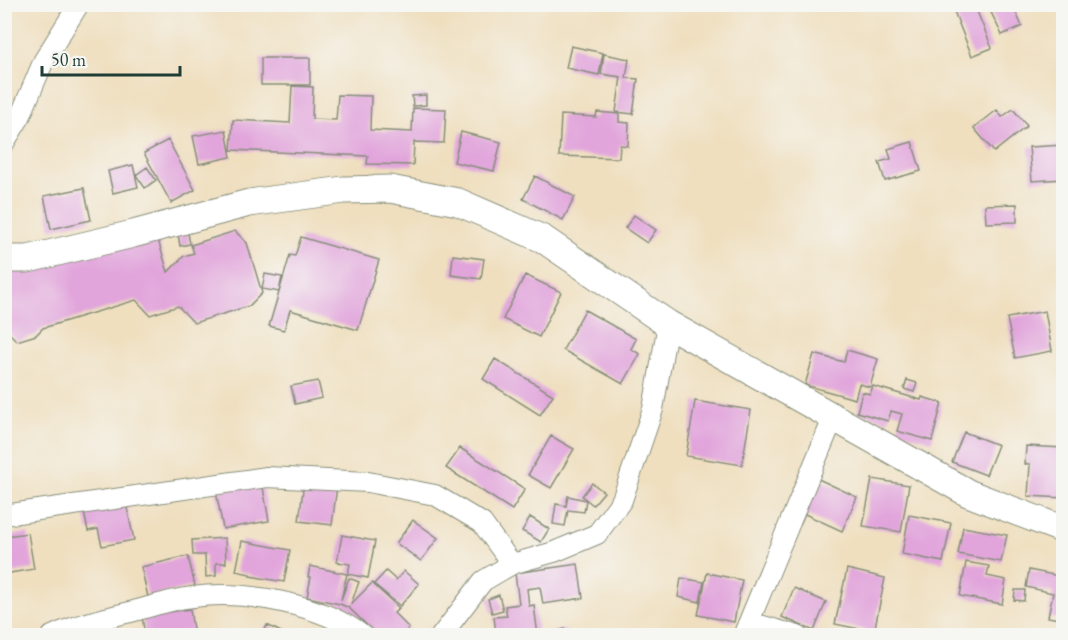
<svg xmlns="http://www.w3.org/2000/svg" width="1068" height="640" font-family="'EB Garamond',serif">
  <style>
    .building { fill: #e1a5db }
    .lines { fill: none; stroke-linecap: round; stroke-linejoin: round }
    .minor-casing { stroke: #878e7a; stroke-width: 22 }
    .secondary-casing { stroke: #878e7a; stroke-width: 29 }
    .minor { stroke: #fff; stroke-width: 20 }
    .secondary { stroke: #fff; stroke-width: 27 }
  </style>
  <rect width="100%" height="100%" fill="#f6f6f2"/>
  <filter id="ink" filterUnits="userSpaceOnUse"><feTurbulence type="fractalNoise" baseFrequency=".0167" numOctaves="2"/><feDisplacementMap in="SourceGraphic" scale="12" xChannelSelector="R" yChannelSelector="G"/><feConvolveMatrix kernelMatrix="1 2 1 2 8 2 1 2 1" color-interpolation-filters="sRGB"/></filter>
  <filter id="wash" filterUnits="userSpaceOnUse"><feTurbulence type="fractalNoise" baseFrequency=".008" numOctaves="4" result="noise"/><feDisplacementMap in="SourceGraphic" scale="24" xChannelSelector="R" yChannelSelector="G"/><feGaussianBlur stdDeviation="1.35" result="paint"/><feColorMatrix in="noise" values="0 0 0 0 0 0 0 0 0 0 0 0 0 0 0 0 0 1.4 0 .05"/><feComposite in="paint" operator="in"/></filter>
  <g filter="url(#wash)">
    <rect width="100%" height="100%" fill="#efdfbf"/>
    <g id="blocks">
      <path class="building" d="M951 4H974L992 48 972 56Z
        M987 4H1012L1022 26 1002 35Z
        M571 46 603 53 599 75 566 68Z
        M604 54 629 59 626 78 638 79 633 114 616 112 621 77 601 74Z
        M261 58H310V85H261Z
        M292 86 313 87 312 119 336 120 338 95 371 96 370 130 412 132 413 108 446 109 444 143 414 142 413 165 367 164 368 156 231 150 233 120 290 123Z
        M426 95V105L413 106 412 96Z
        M1013 109 1027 126 994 152 974 128 997 110 1002 117Z
        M597 112 619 114V122L629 123 628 146 620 145 619 158 559 156 561 115 596 117Z
        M226 130 231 157 199 164 193 136Z
        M461 132 501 142 494 171 454 162Z
        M168 140 195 190 171 203 144 153Z
        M912 142 921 171 885 181 879 162 891 159 888 149Z
        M1064 145V179L1032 181 1029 147Z
        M133 165 138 187 113 193 108 171Z
        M147 167 156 180 145 188 136 175Z
        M535 176 575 197 563 220 523 199Z
        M84 188 91 220 51 229 44 196Z
        M1017 204V222L986 223 985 205Z
        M634 215 656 230 647 243 625 228Z
        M235 231 247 243 262 293 249 306 194 323 178 306 150 315 136 300 43 328 36 335 17 341 4 328V269L158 240 168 272 184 256 194 253 191 245Z
        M188 233 190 244 180 246 178 234Z
        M301 237 379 260 358 330 290 310 284 330 269 326 290 255 295 256Z
        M453 255 484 259 481 279 451 275Z
        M265 274 282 277 279 292 262 289Z
        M525 275 561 292 539 337 503 319Z
        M585 310 636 339 631 349 640 354 623 384 563 350Z
        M1045 311 1052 351 1015 358 1007 318Z
        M847 350 878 359 870 387 859 384 855 399 805 385 814 354 844 362Z
        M495 359 553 395 540 415 483 379Z
        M907 380 917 383 914 392 904 389Z
        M318 381 322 398 295 404 291 386Z
        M873 386 921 400 922 397 942 403 932 441 897 431 902 414 891 411 888 421 857 412 862 392 870 394Z
        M695 401 751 410 742 465 686 456Z
        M964 432 998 445 986 475 952 462Z
        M551 436 574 449 551 488 528 475Z
        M1026 446 1064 448V498L1028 496 1030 464H1025Z
        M460 448 525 489 512 510 446 468Z
        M814 477 857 497 842 531 798 511Z
        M872 479 909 485 901 532 863 526Z
        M262 482 269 521 223 529 216 491Z
        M304 482 337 486 332 525 299 521Z
        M592 483 604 492 593 505 582 496Z
        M568 496 586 500 584 512 568 510 565 526 553 524 556 504 566 506Z
        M126 503 134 540 102 546 98 529 88 531 84 512Z
        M909 515 951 523 943 562 902 554Z
        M530 517 549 529 541 542 522 531Z
        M413 520 438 538 421 561 396 543Z
        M963 527 1007 535 1001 562 958 554Z
        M28 533 34 569 4 574 6 536Z
        M342 535 375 541 368 578 348 574 350 564 337 562Z
        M225 538 226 563H216V576L206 577 205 555H193L192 540Z
        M242 541 290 550 284 582 250 576V574L236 571Z
        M188 556 195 586 148 597 141 567Z
        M966 562 989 566 987 576 1006 580 1002 604 960 596Z
        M578 564 583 598 543 604 540 587 527 589 529 606 534 605 538 636H507L506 631 496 633 494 617 507 616 505 606 519 604 515 573Z
        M310 566 347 574 341 600 349 578 359 582 351 604 372 583 399 608 394 613 409 628 402 636H378L349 608 340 604 307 597 311 577H308Z
        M847 569 885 578 874 632 835 624Z
        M1029 570 1064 577V620L1048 617 1053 593 1026 587Z
        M386 571 396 580 404 571 419 584 400 606 374 584Z
        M707 573 742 580 734 622 698 615Z
        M681 578 704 582 700 602 678 597Z
        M794 588 826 602 814 631 782 617Z
        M1015 590H1025L1024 601 1014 600Z
        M499 595 503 610 492 613 488 599Z
        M190 609 194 636H145L142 616Z
        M267 625 289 636H262Z
        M565 629 566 636H549V633Z"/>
    </g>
  </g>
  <g filter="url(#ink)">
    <use href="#blocks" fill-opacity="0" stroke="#878e7a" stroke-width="1.5"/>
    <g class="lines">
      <defs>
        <path id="minor" d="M4 143 20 117 44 60 79 4
          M4 515 267 477 368 482 435 495 482 523 512 564
          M749 622 798 636
          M52 636C76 625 101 619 126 613 148 608 171 599 193 597 244 590 322 604 363 636
          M441 636 483 581 512 564 554 552 597 534 622 500 653 409 668 324
          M743 636 834 416"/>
        <path id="secondary" d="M4 259H28L133 234 249 203 344 190 390 189 458 202 543 239 668 324 968 493 1064 530"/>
      </defs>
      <use href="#minor" class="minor-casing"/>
      <use href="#secondary" class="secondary-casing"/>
      <use href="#minor" class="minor"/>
      <use href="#secondary" class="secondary"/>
    </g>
  </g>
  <rect width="1068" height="640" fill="none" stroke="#f6f6f2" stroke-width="24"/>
  <path d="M42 66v9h138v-9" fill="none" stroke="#1f3d34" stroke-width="3"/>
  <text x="51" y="66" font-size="18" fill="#1f3d34" stroke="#f6f6f2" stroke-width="4.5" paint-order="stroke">50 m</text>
</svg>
